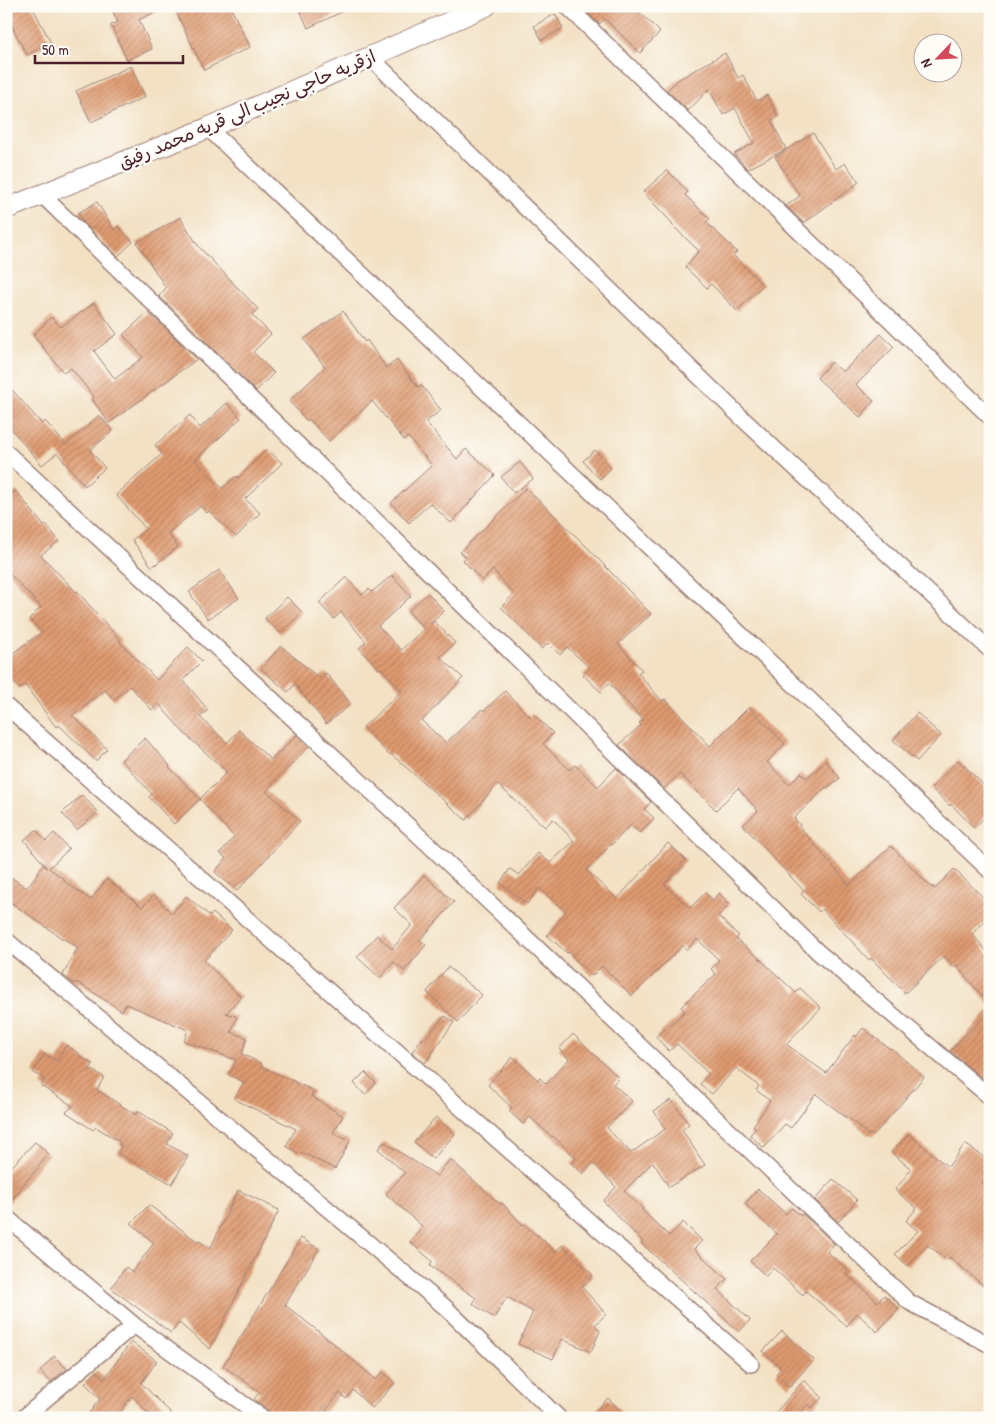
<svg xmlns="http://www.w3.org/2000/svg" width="996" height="1424" font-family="'Patrick Hand','Playpen Sans Arabic',sans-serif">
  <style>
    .building { fill: url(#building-hatch) }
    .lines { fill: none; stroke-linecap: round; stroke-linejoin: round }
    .minor-casing { stroke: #9e8078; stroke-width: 18 }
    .tertiary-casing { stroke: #9e8078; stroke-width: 22 }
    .minor { stroke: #fff; stroke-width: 15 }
    .tertiary { stroke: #fff; stroke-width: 20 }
    .labels { text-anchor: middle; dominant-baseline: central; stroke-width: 5; stroke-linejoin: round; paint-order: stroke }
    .street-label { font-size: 18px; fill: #4a1f2b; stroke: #fdfcf7 }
  </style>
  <defs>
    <pattern id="building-hatch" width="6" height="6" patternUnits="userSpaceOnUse" patternTransform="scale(1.25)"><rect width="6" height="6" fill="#df9b71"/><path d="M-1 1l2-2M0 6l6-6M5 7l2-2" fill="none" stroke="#b77e5d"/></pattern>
  </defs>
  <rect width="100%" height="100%" fill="#fdfcf7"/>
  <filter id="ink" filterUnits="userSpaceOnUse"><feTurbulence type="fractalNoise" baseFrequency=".02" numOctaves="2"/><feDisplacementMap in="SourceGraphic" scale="10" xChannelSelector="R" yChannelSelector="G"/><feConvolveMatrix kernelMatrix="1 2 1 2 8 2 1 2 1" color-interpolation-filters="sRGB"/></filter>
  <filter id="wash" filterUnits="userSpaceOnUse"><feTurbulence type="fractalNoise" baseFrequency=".0096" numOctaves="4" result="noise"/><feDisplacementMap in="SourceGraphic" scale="20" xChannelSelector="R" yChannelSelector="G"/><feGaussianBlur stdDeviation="1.12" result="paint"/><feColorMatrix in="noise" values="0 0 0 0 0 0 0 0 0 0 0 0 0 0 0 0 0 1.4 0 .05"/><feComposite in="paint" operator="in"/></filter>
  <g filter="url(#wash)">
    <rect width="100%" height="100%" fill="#f3e1c4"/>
    <g id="blocks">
      <path class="building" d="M6 6H32L51 43 27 55 6 15Z
        M110 6H167L139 20 152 49 127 60 111 25 118 22Z
        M173 6H230L250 47 204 70Z
        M298 6H354L308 28Z
        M581 6H633L660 32 640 53 605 19 599 24Z
        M555 14 563 28 542 40 534 26Z
        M725 53 738 78 743 75 757 101 767 95 778 116 771 120 786 149 748 169 734 154 754 143 735 108 723 115 709 89 688 111 667 90 679 79Z
        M131 66 145 97 91 122 76 91Z
        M813 133 836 169 845 163 859 182 804 223 786 206 800 196 775 157Z
        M667 170 688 192 685 195 710 219 706 222 737 252 733 255 763 285 737 311 711 284 707 288 685 267 699 251 672 225 673 224 643 192Z
        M97 202 114 230 118 226 133 242 118 256 84 223 78 213Z
        M180 217 199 247 258 309 252 315 271 334 253 352 274 373 256 391 159 296 166 288 137 243Z
        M94 303 117 334 94 351 115 379 143 357 123 335 148 312 197 359 109 423 92 399 94 397 71 368 64 373 33 335 51 317 61 327Z
        M343 311 365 342 367 340 386 368 397 360 418 387 421 385 441 410 426 422 457 459 466 449 495 475 451 523 430 503 409 523 391 503 432 465 408 437 404 440 372 401 329 441 309 419 307 421 289 401 325 367 304 339Z
        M881 334 894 347 856 385 874 401 860 417 817 378 831 362 843 372Z
        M6 383 42 424 45 421 66 445 99 415 113 431 90 450 105 468 85 486 57 453 42 465 6 423Z
        M227 403 241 418 195 460 222 488 237 476 238 478 267 449 282 463 245 499 260 513 236 537 209 511 207 513 201 506 168 533 178 547 152 567 132 540 146 529 116 495 162 454 155 445 190 415 200 428Z
        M595 450 611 468 600 479 583 461Z
        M520 462 533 479 514 493 501 477Z
        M526 488 584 544 651 614 618 644 642 670 638 673 662 701 665 699 710 746 749 707 785 744 767 762 789 785 801 773 806 778 826 761 840 778 827 788 826 787 794 818 800 825 799 826 849 885 891 846 932 888 933 886 935 889 954 869 990 904V916L972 934 990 955V1005L956 965 954 967 944 956 905 993 871 958 869 960 822 909 819 912 801 894 804 891 743 825 758 811 738 788 716 810 680 774 664 789 619 745 641 725 639 723 643 720 609 683 601 692 583 675 590 668 567 647 560 655 548 643 542 649 501 607 514 594 493 570 482 581 463 560 466 557 460 552Z
        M16 491 44 526 46 524 59 541 41 555 76 592 77 591 121 641 120 642 157 680 188 647 202 661 183 680 208 710 200 717 227 743 239 730 271 760 297 735 309 746 266 791 300 821 237 891 215 872 226 858 220 853 234 837 200 799 227 772 183 732 159 704 152 710 130 686 114 700 105 690 72 715 107 749 96 761 59 725 56 727 25 685 19 689 6 672V658L42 632 29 619 41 607 6 570V498Z
        M219 570 239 598 208 619 189 592Z
        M392 575 411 596 378 626 401 650 424 629 408 611 428 593 444 611 430 624 434 621 455 643 440 657 463 678 422 721 446 743 482 709 484 711 505 691 530 717 533 714 553 733 543 744 570 770 575 765 598 787 616 768 651 802 644 809 654 818 640 833 631 825 586 870 617 899 668 843 686 860 664 884 690 908 705 893 713 900 719 893 730 904 718 916 739 936 736 939 761 960 796 993 800 988 821 1008 786 1044 826 1073 855 1035 856 1037 863 1028 890 1049 891 1048 924 1077 873 1136 870 1134 868 1135 849 1118 848 1119 816 1094 791 1128 785 1124 764 1148 750 1135 756 1128 753 1126 770 1101 756 1090 759 1086 736 1068 712 1094 700 1084 709 1074 677 1044 669 1051 656 1037 685 1011 681 1007 716 974 711 969 719 960 697 939 687 950 682 946 632 996 602 966 592 976 568 952 567 953 547 935 566 912 539 888 527 904 500 883 510 869 519 875 538 853 550 863 574 841 553 819 545 827 497 784 466 820 391 754 389 755 363 727 402 691 381 668 379 669 359 648 366 642 341 612 334 619 319 603 346 577 362 595 369 589 372 592Z
        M287 597 302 612 281 634 265 618Z
        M281 646 319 678 326 673 351 704 326 724 295 684 288 692 261 669Z
        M917 713 941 735 917 761 893 740Z
        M145 738 170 766 169 767 200 799 174 824 149 797 152 794 121 760Z
        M958 760 990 791V812L974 828 951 804 950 806 931 788Z
        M82 795 98 812 77 830 62 813Z
        M36 830 46 841 54 833 69 849 49 868 65 880 64 881 91 900 107 879 142 907 154 895 172 914 186 896 210 916 213 913 232 930 204 961 241 997 226 1013 237 1017 231 1032 247 1038 242 1054 262 1064 261 1066 314 1091 311 1096 343 1116 333 1133 350 1141 335 1169 301 1152 300 1154 286 1146 296 1129 234 1099 244 1082 229 1075 236 1060 184 1041 188 1030 126 1004 122 1011 77 982 75 984 63 975 78 947 60 937 6 899V874L27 888 43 865 47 868 24 840Z
        M424 875 454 902 420 940 426 945 404 971 394 962 380 978 357 957 377 935 392 949 412 925 394 908Z
        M448 967 482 995 458 1022 427 992Z
        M990 1010V1085L950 1051Z
        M445 1016 454 1022 425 1063 412 1052 421 1039 423 1040Z
        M573 1034 619 1078 613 1084 632 1101 607 1128 631 1153 665 1129 654 1111 671 1100 689 1124 682 1130 705 1165 669 1187 653 1162 624 1191 643 1209 642 1210 669 1236 683 1222 702 1241 694 1249 727 1279 717 1289 750 1320 739 1332 641 1243 643 1242 603 1201 616 1187 593 1163 583 1174 571 1163 576 1158 553 1136 552 1137 530 1117 523 1124 509 1111 512 1108 488 1085 513 1057 538 1080 540 1078 546 1084 569 1059 559 1049Z
        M66 1045 80 1054 79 1056 93 1064 90 1069 104 1077 97 1090 136 1115 138 1111 173 1133 167 1144 188 1156 172 1184 117 1153 122 1146 119 1145 120 1142 96 1127 93 1130 66 1112 73 1106 41 1086 45 1079 33 1073 44 1054 57 1061Z
        M365 1072 376 1083 365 1095 354 1083Z
        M436 1117 455 1134 433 1159 414 1142Z
        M909 1134 948 1167 965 1144 990 1161V1173L982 1183 990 1188V1291L949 1257 947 1260 928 1245 908 1266 895 1254 918 1231 906 1221 917 1208 895 1190 911 1169 891 1152Z
        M35 1142 49 1154 6 1206V1173Z
        M384 1142 437 1176 450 1159 500 1204 502 1203 523 1225 524 1224 537 1236 538 1235 555 1252 562 1245 593 1275 582 1287 606 1314 595 1325 600 1331 591 1352 562 1339 553 1359 518 1344 533 1312 507 1297 494 1318 473 1304 476 1298 430 1266 432 1261 410 1242 423 1227 386 1194 405 1173 378 1149Z
        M833 1179 857 1200 838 1222 815 1200Z
        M758 1189 786 1214 792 1208 801 1216 803 1214 834 1244 827 1252 848 1270 845 1273 878 1302 884 1295 899 1309 877 1332 857 1313 847 1326 806 1291 803 1295 773 1268 766 1276 750 1261 777 1234 745 1204Z
        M238 1190 279 1210 210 1349 179 1323 171 1333 111 1288 126 1267 132 1272 154 1243 131 1223 149 1205 198 1242 200 1241 210 1249Z
        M301 1238 319 1249 285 1305 332 1342 376 1380 383 1372 395 1383 372 1408 353 1390 346 1399 340 1393 320 1418H277L254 1399 260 1392 223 1366Z
        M782 1331 814 1360 789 1387 776 1374 781 1368 763 1351Z
        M131 1342 157 1361 141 1383 176 1418H153L132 1396 115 1418H85L100 1399 85 1383 97 1371 104 1379Z
        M54 1356 67 1369 51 1382 40 1371Z
        M804 1380 822 1397 812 1408 808 1404 796 1418H771Z
        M608 1398 628 1418H588Z"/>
    </g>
  </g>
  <g filter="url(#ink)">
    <use href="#blocks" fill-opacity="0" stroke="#9e8078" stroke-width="1"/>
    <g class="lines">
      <defs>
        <path id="minor" d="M567 6 990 417
          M369 56 744 420 990 650
          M208 128 990 871
          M41 194 818 952 990 1097
          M6 452 430 846 909 1302 990 1345
          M6 706 751 1364
          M6 940 445 1307 559 1418
          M6 1217 134 1325 263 1418
          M23 1418 134 1325"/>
        <path id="tertiary" d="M6 209 208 128 486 6"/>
      </defs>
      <use href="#minor" class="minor-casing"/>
      <use href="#tertiary" class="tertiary-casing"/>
      <use href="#minor" class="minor"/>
      <use href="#tertiary" class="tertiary"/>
    </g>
  </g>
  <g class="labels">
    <g class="street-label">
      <text transform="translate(247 109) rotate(-23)">ازقریه حاجی نجیب الی قریه محمد رفیق</text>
    </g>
  </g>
  <rect width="996" height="1424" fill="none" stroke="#fdfcf7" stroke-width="25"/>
  <g transform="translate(938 58) rotate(245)"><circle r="24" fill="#fdfcf7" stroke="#b5a4a5"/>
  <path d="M0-4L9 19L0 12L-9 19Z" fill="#d1495b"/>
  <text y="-8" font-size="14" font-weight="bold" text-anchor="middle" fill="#4a1f2b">N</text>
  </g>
  <path d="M35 55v8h148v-8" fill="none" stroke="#4a1f2b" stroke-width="2.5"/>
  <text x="42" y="55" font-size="15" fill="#4a1f2b" stroke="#fdfcf7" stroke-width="4" paint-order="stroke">50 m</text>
</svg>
